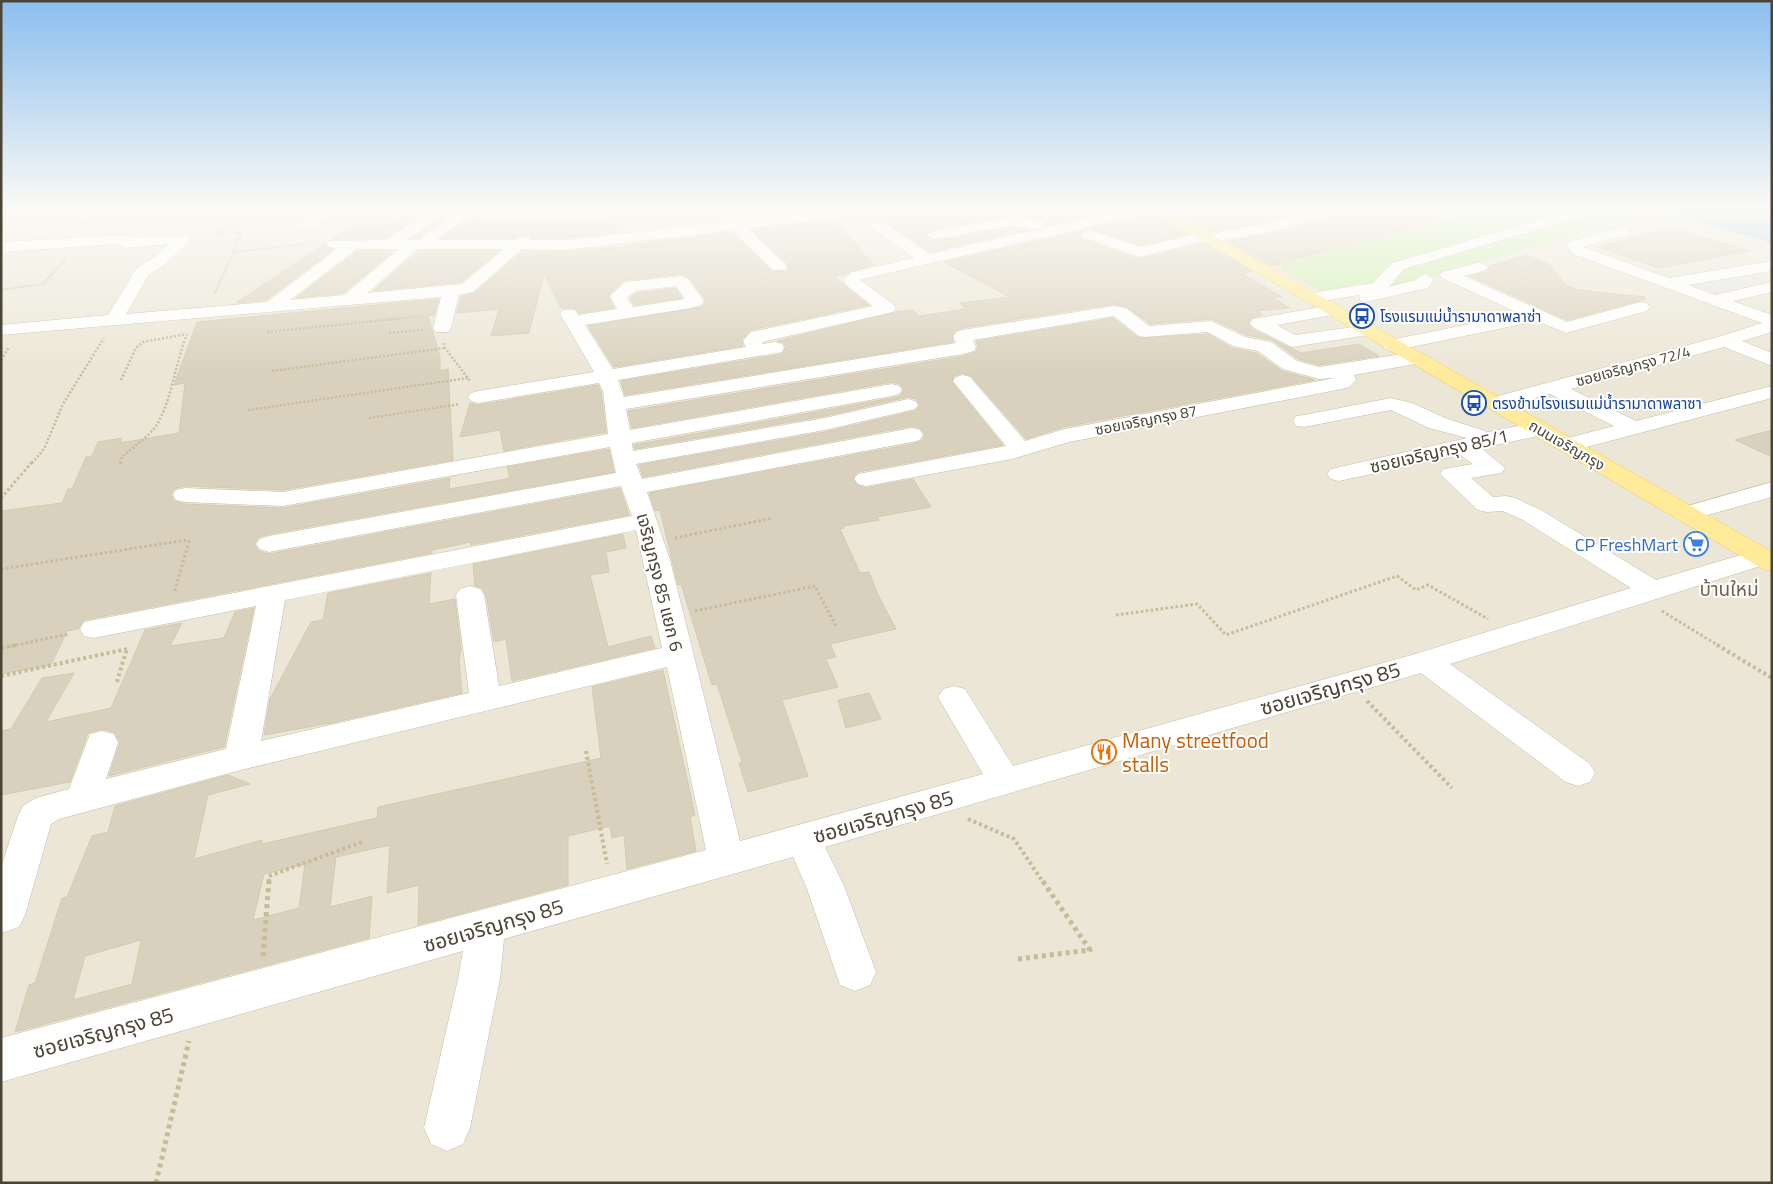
<svg xmlns="http://www.w3.org/2000/svg" width="1773" height="1184" font-family="'Titillium Web','Noto Sans Thai',sans-serif">
  <style>
    .residential { fill: #ebe6d6 }
    .green { fill: #ccefad }
    .parking { fill: #e7e5e1 }
    .water { fill: #9fcdf9 }
    .building { fill: #d9d1bd; stroke: #d5caaf; fill-rule: evenodd }
    .lines { fill: none; stroke-linecap: round; stroke-linejoin: round }
    .minor-casing { stroke: #c3bdaa; stroke-width: 1 }
    .major-casing { stroke: #f2d15b; stroke-width: 1 }
    .path-far4 { stroke: #c7bb9a; stroke-width: 2; stroke-dasharray: 1 1; stroke-linecap: butt }
    .path-far3 { stroke: #c7bb9a; stroke-width: 2.5; stroke-dasharray: 2 2; stroke-linecap: butt }
    .path-far2 { stroke: #c7bb9a; stroke-width: 3; stroke-dasharray: 2.5 2.5; stroke-linecap: butt }
    .path-far1 { stroke: #c7bb9a; stroke-width: 4; stroke-dasharray: 3 3; stroke-linecap: butt }
    .path { stroke: #c7bb9a; stroke-width: 5; stroke-dasharray: 4 4; stroke-linecap: butt }
    .minor { fill: #fff; fill-rule: evenodd }
    .major { fill: #ffeb99; fill-rule: evenodd }
    .path-bridge { stroke: #c7bb9a; stroke-width: 2; stroke-dasharray: 1 1; stroke-linecap: butt }
    .labels { text-anchor: middle; dominant-baseline: central; stroke-width: 4; stroke-linejoin: round; paint-order: stroke }
    .far-transit-label { font-size: 15px; fill: #164399; stroke: #fff; text-anchor: start }
    .far-street-label { font-size: 15px; fill: #4b4536; stroke: #fff }
    .street-label { font-size: 18px; fill: #4b4536; stroke: #fff }
    .shop-label { font-size: 18px; fill: #366cbe; stroke: #fff; text-anchor: end }
    .neighbourhood-label { font-size: 19px; fill: #6f644c; stroke: #fff }
    .near-street-label { font-size: 21px; fill: #4b4536; stroke: #fff }
    .near-food-label { font-size: 21px; fill: #c56008; stroke: #fff; text-anchor: start }
  </style>
  <rect width="100%" height="100%" fill="#f6f3e9"/>
  <path class="residential" d="M1 208H1649L1772 243V1183H1Z"/>
  <path class="green" d="M1488 208H1644L1655 211 1379 291 1361 283 1322 291 1277 266Z"/>
  <path class="parking" d="M1772 256V292L1717 304 1651 280Z"/>
  <path class="water" d="M1649 208H1772V243Z"/>
  <path class="building" d="M772 208H824V209L757 215Z
    M895 208H1123L1047 226 1043 220 1014 215 934 229 925 236 934 241 1014 227 1030 230 930 252 875 215 887 214Z
    M1169 208H1266L1275 212 1289 208H1313L1266 222 1211 232Z
    M1347 208H1402L1440 220 1271 266 1228 241 1268 234 1344 213Z
    M411 209 428 211 385 238 332 239 355 225H387Z
    M447 210H455L419 238H413L447 214Z
    M1149 211 1188 234 1141 245 1090 229 1140 217Z
    M468 217 532 220 537 222 621 224 612 233 566 238H532L524 234 515 238H442Z
    M834 220 874 265 834 277 869 305 751 330 742 340 743 346 614 367 588 326 702 307 706 300 689 277 682 274 625 280 608 296 614 308 579 313 575 308H561L544 274 529 333 491 336 499 309 457 313 461 297 474 293 523 251 566 252 597 248 595 250 731 232 772 271 785 272 789 268 787 263 751 229Z
    M1671 227 1750 251 1660 268 1597 247Z
    M1085 230 1079 234 1082 239 1139 259 1203 243 1252 271 1243 274 1282 297 1273 298 1290 308 1257 311 1263 315 1252 318 1248 323 1252 329 1301 353 1359 344 1379 356 1319 365 1298 359 1272 340 1246 335 1212 319 1150 324 1127 307 1114 304 962 328 952 335 953 342 625 395 621 381 782 354 786 347 783 342 777 341 896 312 913 310 919 316 966 309 960 303 1010 297 944 262Z
    M324 244 333 250 266 300 236 303Z
    M357 251H394L343 293 296 298Z
    M418 251H499L461 282 373 291Z
    M1526 255 1548 263 1566 285 1578 290 1645 297 1646 299 1567 320 1470 276 1486 272 1490 266Z
    M675 288 682 298 634 305 630 298 637 293Z
    M439 299 434 315 428 316 440 357V371L448 369 453 460 283 490 185 486 174 489 171 494 174 501 185 504 283 508 450 478 449 489 506 479 510 477 507 467 609 449 614 472 269 534 259 537 254 544 259 551 269 554 620 488 629 515 471 545V542L432 550V553L84 620 78 629 67 631 51 665 1 674V511L62 503 68 489H72L86 457 92 456 98 442 122 438 120 443 179 433 185 383 174 385 197 322Z
    M1113 318 1139 338 1208 334 1232 348 1257 353 1282 371 1315 380 1064 427 1026 439 971 376 962 373 954 376 952 382 1003 445 858 472 853 478 857 485 866 488 913 479 931 507 877 517 879 520 843 526 844 528 840 529 860 573 869 572 877 593 896 629 830 644 836 657 826 659 838 687 782 700 808 776 748 792 739 763 742 762 717 684 712 685 681 584 678 585 660 510 655 511 649 493 912 444 922 441 925 434 920 428 912 426 643 477 639 465 825 432 915 411 920 405 916 399 908 397 825 416 635 449 634 445 892 398 900 396 904 390 900 384 892 382 632 428 628 411 963 356 976 352 978 346 976 341Z
    M598 385 601 392 606 432 504 451 500 430 460 437 470 403 478 405Z
    M1772 430V457L1735 440Z
    M623 534 626 548 606 552 609 572 590 575 608 647 651 636 655 648 512 681 506 639 494 642 486 595 482 588 475 586 473 564Z
    M431 573 429 604 455 599 461 649 459 661 462 693 331 723 264 735 270 699 311 622 323 620 328 593Z
    M254 608 224 747 109 776 120 742 114 732 102 729 88 733 70 782 1 795V731L11 729 42 678 74 673 46 722 111 708 145 630 182 623 170 646 224 638 235 612Z
    M663 670 695 815 690 817 696 851 627 869 624 835 612 838 610 826 568 836V885L418 925 419 885 387 893 390 845 336 857 330 907 372 896 369 938 15 1032 29 985 35 983 62 898 67 897 92 836 108 832 115 806 228 775 250 784 208 795 194 859 262 840V844L377 818 378 807 601 758 592 687ZM305 864 299 908 253 920 264 874ZM141 940 132 984 73 1000 85 956Z
    M869 693 881 719 846 728 838 700Z"/>
  <g class="lines">
    <defs>
      <path id="minor" d="M322 208H338L312 229H302L300 226 302 223Z
        M428 208H443L446 212 407 240H420L461 208H477L437 240H515L524 236 529 237 531 240H566L846 208H893L886 212 747 228 785 264 787 267 785 270H773L732 230 566 250 522 249 473 292 459 295 451 328 448 332H436L433 328 441 297 1 335V325L108 315 136 269 156 256 168 244 124 248 117 244 1 252V242L126 235 133 238 188 236 190 239 188 242 168 262 149 275 126 314 267 302 337 249 329 247 326 244 329 241 386 240 431 211ZM356 249H399L344 295 290 300ZM417 249H504L462 284 367 293Z
        M1133 208H1145L1147 211 1140 215 863 279 860 280 893 304 896 308 893 312 762 342 763 344 775 342 782 344 784 348 782 352 618 380 624 397 956 343 953 336 956 332 962 330 1114 306 1126 308 1149 326 1211 321 1245 337 1271 342 1297 361 1319 367 1415 352 1422 354 1425 358 1422 362 1415 364 1354 375 1356 380 1349 387 1342 389 1069 442 1012 459 866 486 858 484 854 479 858 474 1006 446 953 381 956 377 963 375 970 377 1025 441 1065 429 1335 378 1319 379 1283 369 1258 351 1233 346 1208 332 1145 337 1139 336 1114 316 973 340 976 347 974 351 963 354 626 409 630 430 892 384 899 386 902 390 899 394 892 396 632 443 633 451 825 418 908 399 915 401 918 405 915 409 825 430 636 464 642 479 912 428 920 430 923 435 920 440 912 442 647 492 670 560 740 841 983 774 938 697 943 689 954 686 965 689 1013 766 1415 654 1631 588 1523 520 1503 511 1487 512 1478 510 1440 474 1444 469 1473 464 1460 455 1339 481 1331 479 1327 474 1331 469 1467 438 1429 428 1391 410 1304 427 1296 426 1293 421 1296 416 1304 415 1391 398 1412 403 1445 418 1488 432 1539 422 1547 424 1550 429 1547 434 1481 448 1505 468 1501 473 1471 478 1493 497 1506 496 1515 498 1541 510 1656 580 1761 549 1772 554 1770 563 1450 664 1590 764 1595 773 1590 782 1578 786 1566 782 1421 673 825 847 844 886 876 972 870 985 855 991 840 985 806 886 793 857 504 939 500 979 470 1128 463 1144 447 1151 431 1144 424 1128 458 979 463 951 1 1082V1038L706 850 667 667 241 770 59 819 51 824 25 915 19 927 5 932 1 931V867L18 816 23 806 36 798 69 789 90 734 102 731 114 734 118 743 106 779 226 749 256 606 94 638 84 636 80 629 84 622 632 516 621 486 269 552 260 549 256 544 260 539 269 536 616 473 610 447 283 506 185 502 176 500 173 495 176 490 185 488 283 492 608 434 603 391 599 383 478 403 471 401 468 397 471 393 478 391 594 372 560 314 563 310H575L578 315 617 309 610 296 625 282 681 276 687 278 704 301 701 305 691 308 585 325 613 369 746 347 743 341 751 332 873 306 846 285 843 279 852 272 914 258 872 228 870 225 872 222H882L930 254ZM676 286 685 299 633 307 627 297 636 291ZM636 530 662 648 499 686 484 595 480 589 470 586 460 589 456 595 469 693 261 741 285 600Z
        M1321 208H1345L1343 211 1268 232 1209 243 1203 241 1140 257 1083 237 1081 234 1088 230 1141 247 1204 232 1210 234 1266 224Z
        M1580 208H1591L1593 211 1591 214 1404 269 1389 287 1416 280 1420 276 1426 274 1434 279 1428 288 1366 302 1360 301 1359 295 1312 303 1306 302 1303 298 1306 294 1312 293 1373 283 1392 263Z
        M1014 217 1043 222 1045 225 1038 229 1014 225 934 239 927 235 934 231Z
        M1622 227 1627 228 1629 231 1627 234 1583 247 1669 278 1772 261V271L1688 285 1715 295 1772 282V292L1733 301 1772 315V332L1742 341 1772 353V366L1724 347 1571 389 1636 421 1772 386V398L1568 452 1560 450 1557 445 1560 440 1614 426 1550 394 1494 409 1487 407 1484 403 1487 399 1718 337 1762 323 1573 254 1566 245 1569 242Z
        M1480 262 1488 267 1486 270 1464 276 1567 322 1641 302 1647 303 1650 307 1647 311 1566 333 1537 321 1392 351 1385 349 1383 345 1385 341 1520 314 1442 278 1440 275 1442 272Z
        M1332 305 1338 306 1341 310 1338 314 1277 325 1295 335 1368 325 1374 326 1377 330 1374 334 1368 335 1292 347 1253 327 1250 323 1253 319 1259 318Z
        M1772 482V497L1686 521 1677 519 1674 514 1677 509Z"/>
      <path id="major" d="M1147 208H1165L1772 552V571L1763 569Z"/>
    </defs>
    <use href="#minor" class="minor-casing"/>
    <use href="#major" class="major-casing"/>
    <path class="path-far4" d="M190 214 197 208
      M190 215 249 218
      M1 224 29 208
      M80 224 107 208
      M234 252 306 244
      M1 290 43 284 65 260
      M215 293 242 233 217 234 268 208
      M385 320 423 316"/>
    <path class="path-far3" d="M267 332 397 319
      M389 333 423 330
      M444 343 445 348 470 381
      M1 360 9 347
      M272 371 445 348
      M121 380 136 348 143 342 186 334
      M248 410 468 378
      M369 418 460 404
      M32 463 44 449 63 404 104 338
      M120 463 122 457C133 447 148 437 156 426 171 403 176 361 187 334"/>
    <path class="path-far2" d="M120 464 121 461
      M1 498 33 461
      M675 538 773 518
      M1 569 187 540 189 541 174 593
      M695 611 815 586 837 628
      M1662 611 1719 646
      M1116 615 1197 604 1226 635 1397 576 1416 590 1428 585 1488 619
      M11 646 69 634"/>
    <path class="path-far1" d="M1717 645 1772 678
      M1 648 17 645
      M1 676 127 649
      M117 682 127 648
      M1367 701 1452 788
      M586 751 607 864
      M968 819 1014 839 1043 882
      M269 882V876L362 842"/>
    <path class="path" d="M263 956 269 880
      M1018 959 1090 950 1042 880
      M156 1183 189 1041"/>
    <use href="#minor" class="minor"/>
    <use href="#major" class="major"/>
    <path class="path-bridge" d="M1162 218 1182 216"/>
  </g>
  <linearGradient id="sky" x2="0" y2="1"><stop stop-color="#8bbeef"/><stop offset="0.56" stop-color="#fbfaf5"/><stop offset="1" stop-color="#fbfaf5" stop-opacity="0"/></linearGradient>
  <rect width="1773" height="374" fill="url(#sky)"/>
  <defs>
    <symbol id="bus-ring" viewBox="-11 -11 22 22"><circle r="9.5" fill="#fff" stroke="#1a4fb4" stroke-width="1.5"/><path d="M-5-6H5V4H4V6H2V4H-2V6H-4V4H-5ZM-3.5-4V0h7V-4ZM-3.5 1.2v1.5H-2V1.2ZM2 1.2v1.5H3.5V1.2Z" fill="#1a4fb4"/></symbol>
    <symbol id="supermarket-ring" viewBox="-11 -11 22 22"><circle r="9.5" fill="#fff" stroke="#3f7fe0" stroke-width="1.5"/><path d="M-6-5.5h2.5l.6 2H6L4.5 2H-2.5L-4.4-4H-6ZM-1.5 3.2a1.3 1.3 0 1 0 .1 0ZM3 3.2a1.3 1.3 0 1 0 .1 0Z" fill="#3f7fe0"/></symbol>
    <symbol id="restaurant-ring" viewBox="-11 -11 22 22"><circle r="9.5" fill="#fff" stroke="#e8710a" stroke-width="1.5"/><path d="M-5-6h1v4h1v-4h1v4h1v-4h1v5L-1.5 .5V6h-2V.5L-5-1ZM5-6V6H3V1.5H1.5Q1.5-4 5-6Z" fill="#e8710a"/></symbol>
  </defs>
  <g fill-rule="evenodd">
    <use href="#bus-ring" x="1348" y="302" width="28" height="28"/>
    <use href="#bus-ring" x="1460" y="389" width="28" height="28"/>
    <use href="#supermarket-ring" x="1682" y="530" width="28" height="28"/>
    <use href="#restaurant-ring" x="1090" y="738" width="28" height="28"/>
  </g>
  <g class="labels">
    <g class="far-transit-label">
      <text x="1380" y="316">โรงแรมแม่น้ำรามาดาพลาซ่า</text>
      <text x="1492" y="403">ตรงข้ามโรงแรมแม่น้ำรามาดาพลาซา</text>
    </g>
    <g class="far-street-label">
      <text transform="translate(1633 366) rotate(-15)">ซอยเจริญกรุง 72/4</text>
      <text transform="translate(1146 420) rotate(-11)">ซอยเจริญกรุง 87</text>
      <text transform="translate(1567 445) rotate(30)">ถนนเจริญกรุง</text>
    </g>
    <g class="street-label">
      <text transform="translate(1439 451) rotate(-13)">ซอยเจริญกรุง 85/1</text>
      <text transform="translate(660 582) rotate(76)">เจริญกรุง 85 แยก 6</text>
    </g>
    <g class="shop-label">
      <text x="1678" y="544">CP FreshMart</text>
    </g>
    <g class="neighbourhood-label">
      <text x="1729" y="588">บ้านใหม่</text>
    </g>
    <g class="near-street-label">
      <text transform="translate(1330 688) rotate(-16)">ซอยเจริญกรุง 85</text>
      <text transform="translate(883 816) rotate(-16)">ซอยเจริญกรุง 85</text>
      <text transform="translate(493 925) rotate(-16)">ซอยเจริญกรุง 85</text>
      <text transform="translate(103 1032) rotate(-15)">ซอยเจริญกรุง 85</text>
    </g>
    <g class="near-food-label">
      <text x="1122" y="740">Many streetfood<tspan x="1122" dy="24">stalls</tspan></text>
    </g>
  </g>
  <rect width="1773" height="1184" fill="none" stroke="#4b4536" stroke-width="5"/>
</svg>
